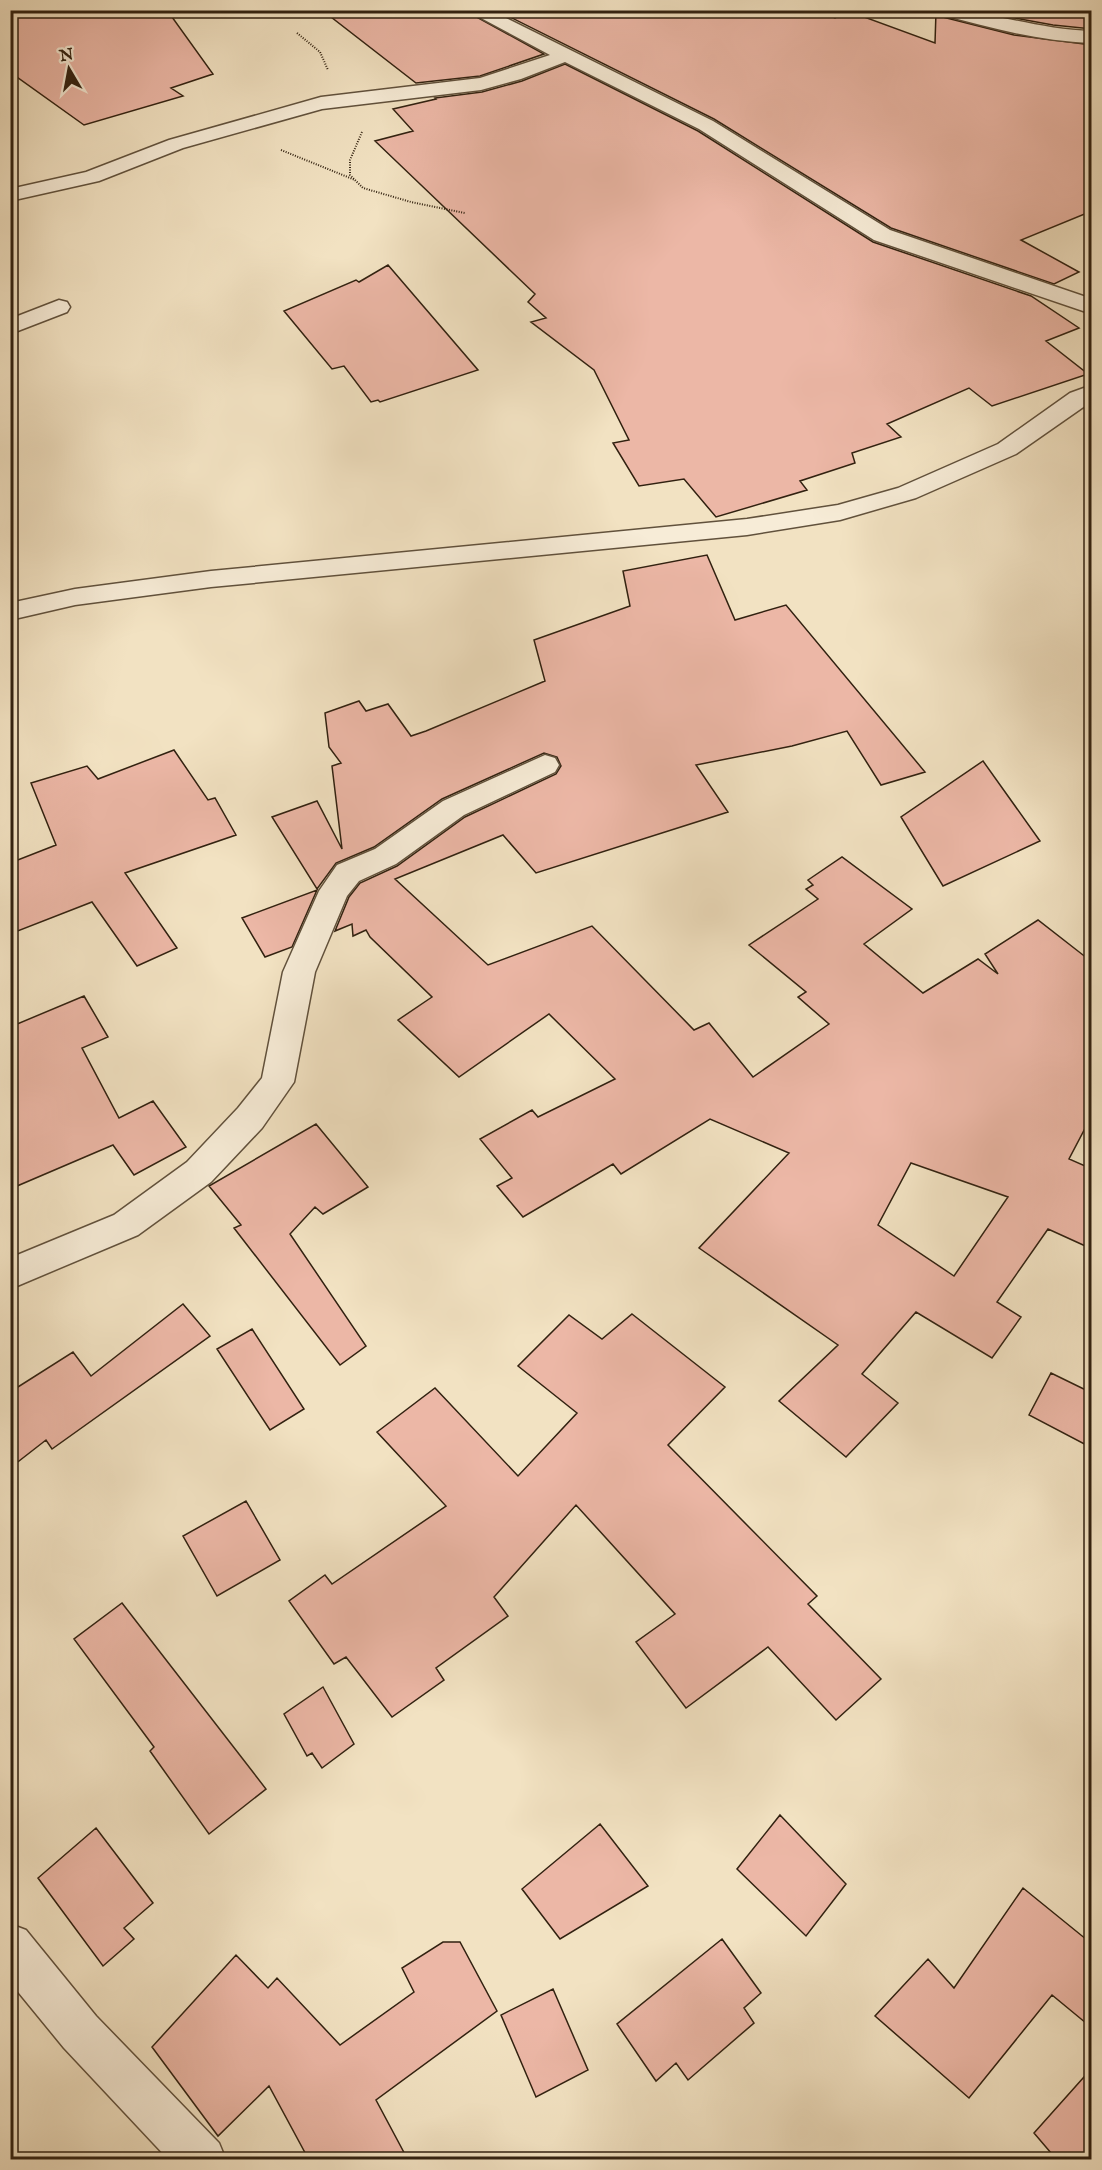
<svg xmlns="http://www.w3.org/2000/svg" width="1102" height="2170" font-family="'IM FELL English',serif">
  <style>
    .building { fill: #ecb7a6; stroke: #312110; stroke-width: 1.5; fill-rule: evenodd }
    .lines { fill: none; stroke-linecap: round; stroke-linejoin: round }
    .minor-casing { stroke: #61513c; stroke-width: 3 }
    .path { stroke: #312110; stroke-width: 2; stroke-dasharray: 1 1.5; stroke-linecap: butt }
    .minor { fill: #f7ecd7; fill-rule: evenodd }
  </style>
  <rect width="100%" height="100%" fill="#f2e2c2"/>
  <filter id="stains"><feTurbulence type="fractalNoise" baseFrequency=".00333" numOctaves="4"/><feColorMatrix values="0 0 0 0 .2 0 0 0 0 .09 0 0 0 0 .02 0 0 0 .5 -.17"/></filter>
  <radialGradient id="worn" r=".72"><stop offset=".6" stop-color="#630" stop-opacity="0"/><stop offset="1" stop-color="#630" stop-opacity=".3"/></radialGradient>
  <path class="building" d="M10 10H167L213 74 171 88 183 96 84 125 10 72Z
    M322 10H464L544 54 480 76 416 83Z
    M496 10H816L835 18 848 11 935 43 936 12 939 16 1014 35 1092 45V211L1021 240 1079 272 1054 284 891 228 714 119Z
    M972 10H1092V29L1053 25Z
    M565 64 698 131 873 242 1031 296 1079 328 1046 341 1088 374 992 406 969 388 887 424 901 437 852 453 855 463 800 481 807 490 716 517 684 479 639 486 613 443 629 440 594 370 531 322 546 318 528 302 535 294 375 141 413 131 393 109 436 99 435 98 482 92 522 81Z
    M388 265 478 370 380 402 378 400 371 402 344 366 332 369 284 311 356 280 359 282Z
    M707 555 735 620 786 605 925 772 881 785 847 731 792 746 696 765 728 812 536 873 503 835 395 879 488 965 592 926 694 1030 709 1023 753 1077 829 1024 798 997 806 992 749 945 818 899 806 889 813 885 808 880 842 857 912 909 864 944 923 993 978 959 998 974 985 954 1038 920 1092 962V1115L1069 1159 1092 1169V1249L1048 1229 997 1302 1021 1317 992 1358 916 1312 862 1374 898 1403 846 1457 779 1401 838 1345 699 1248 789 1153 710 1119 621 1174 613 1164 523 1217 497 1186 512 1178 480 1139 532 1110 538 1117 615 1079 549 1014 459 1077 398 1020 432 997 370 937 366 930 353 936 352 924 335 931 349 897 360 883 397 866 465 817 556 774 561 766 557 757 544 753 442 799 374 847 336 863 317 889 272 817 317 801 342 849 332 766 341 763 329 747 325 713 359 701 366 711 388 704 411 736 426 731 545 681 534 640 630 606 623 571ZM911 1163 1008 1197 954 1276 878 1225Z
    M174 750 208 800 215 798 236 835 125 873 177 948 137 966 92 902 10 934V863L56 845 31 783 87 766 98 779Z
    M983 761 1040 841 943 886 901 817Z
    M317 890 292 947 265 957 242 918Z
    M84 996 108 1037 82 1048 119 1118 153 1101 186 1147 134 1175 113 1145 10 1189V1027Z
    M316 1124 368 1187 323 1214 315 1207 290 1234 366 1346 340 1365 234 1228 241 1225 209 1186Z
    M183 1304 210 1336 52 1449 46 1440 10 1468V1392L73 1352 91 1376Z
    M632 1314 725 1387 668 1445 817 1596 808 1604 881 1679 836 1720 768 1647 686 1708 636 1642 675 1614 576 1505 494 1597 508 1616 436 1668 444 1680 392 1717 346 1657 334 1664 289 1601 325 1575 332 1584 446 1506 377 1432 435 1388 518 1476 577 1413 518 1366 569 1315 602 1339Z
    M252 1329 304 1409 270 1430 217 1349Z
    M1051 1373 1092 1393V1448L1029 1415Z
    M246 1501 280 1560 217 1596 183 1536Z
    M122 1603 266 1789 209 1834 150 1751 154 1747 74 1639Z
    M323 1687 354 1744 322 1768 312 1753 307 1756 284 1714Z
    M780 1815 846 1884 806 1936 737 1869Z
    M600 1824 648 1886 560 1939 522 1889Z
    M96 1828 153 1903 124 1928 134 1939 103 1966 38 1878Z
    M1023 1888 1092 1944V2028L1052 1995 969 2098 875 2016 928 1959 954 1988Z
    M722 1939 761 1993 744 2008 754 2023 688 2080 676 2063 656 2081 617 2024Z
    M443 1942H460L497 2011 376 2100 408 2160H309L269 2086 218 2136 152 2047 236 1955 268 1988 277 1978 340 2045 414 1992 402 1968Z
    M553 1989 588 2070 536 2097 501 2015Z
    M1092 2068V2160H1057L1034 2133Z"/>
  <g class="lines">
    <defs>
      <path id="minor" d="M466 10H490L713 121 890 230 1092 299V314L874 240 699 129 565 62 521 79 481 90 322 109 183 148 99 181 10 201V189L86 172 169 140 321 97 480 78 550 55Z
        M937 10C989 10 1038 30 1092 31V43C1039 41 990 28 940 14Z
        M59 300 67 302 70 307 67 312 10 334V319Z
        M1092 385V401L1016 454 916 498 840 520 747 535 211 587 75 605 10 620V603L75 589 211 571 747 519 838 505 898 488 998 444 1070 393Z
        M545 755 555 758 559 765 555 772 464 815 396 864 359 881 347 896 315 972 294 1082 262 1128 211 1182 138 1235 10 1289V1258L114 1215 187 1162 238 1108 262 1078 283 972 319 891 337 865 375 849 443 801Z
        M10 1924 26 1930 96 2016 219 2143 226 2160H169L64 2048 10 1982Z"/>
    </defs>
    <use href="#minor" class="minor-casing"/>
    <path class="path" d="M297 33 320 52 328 70
      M362 132 350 160V175L363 188 411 202 465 213
      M281 150 355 180"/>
    <use href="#minor" class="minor"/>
  </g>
  <rect width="1102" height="2170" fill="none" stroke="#f2e2c2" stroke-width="36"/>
  <rect x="12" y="12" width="1078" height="2146" fill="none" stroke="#312110" stroke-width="3"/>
  <rect x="18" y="18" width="1066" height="2134" fill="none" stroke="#312110" stroke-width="1.5"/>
  <g transform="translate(69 69) rotate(350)" stroke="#f7ecd7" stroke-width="4.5" paint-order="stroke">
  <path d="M0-4.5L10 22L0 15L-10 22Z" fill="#312110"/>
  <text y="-9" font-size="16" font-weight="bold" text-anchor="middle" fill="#312110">N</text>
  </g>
  <rect width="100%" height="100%" filter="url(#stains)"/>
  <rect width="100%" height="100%" fill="url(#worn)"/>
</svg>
